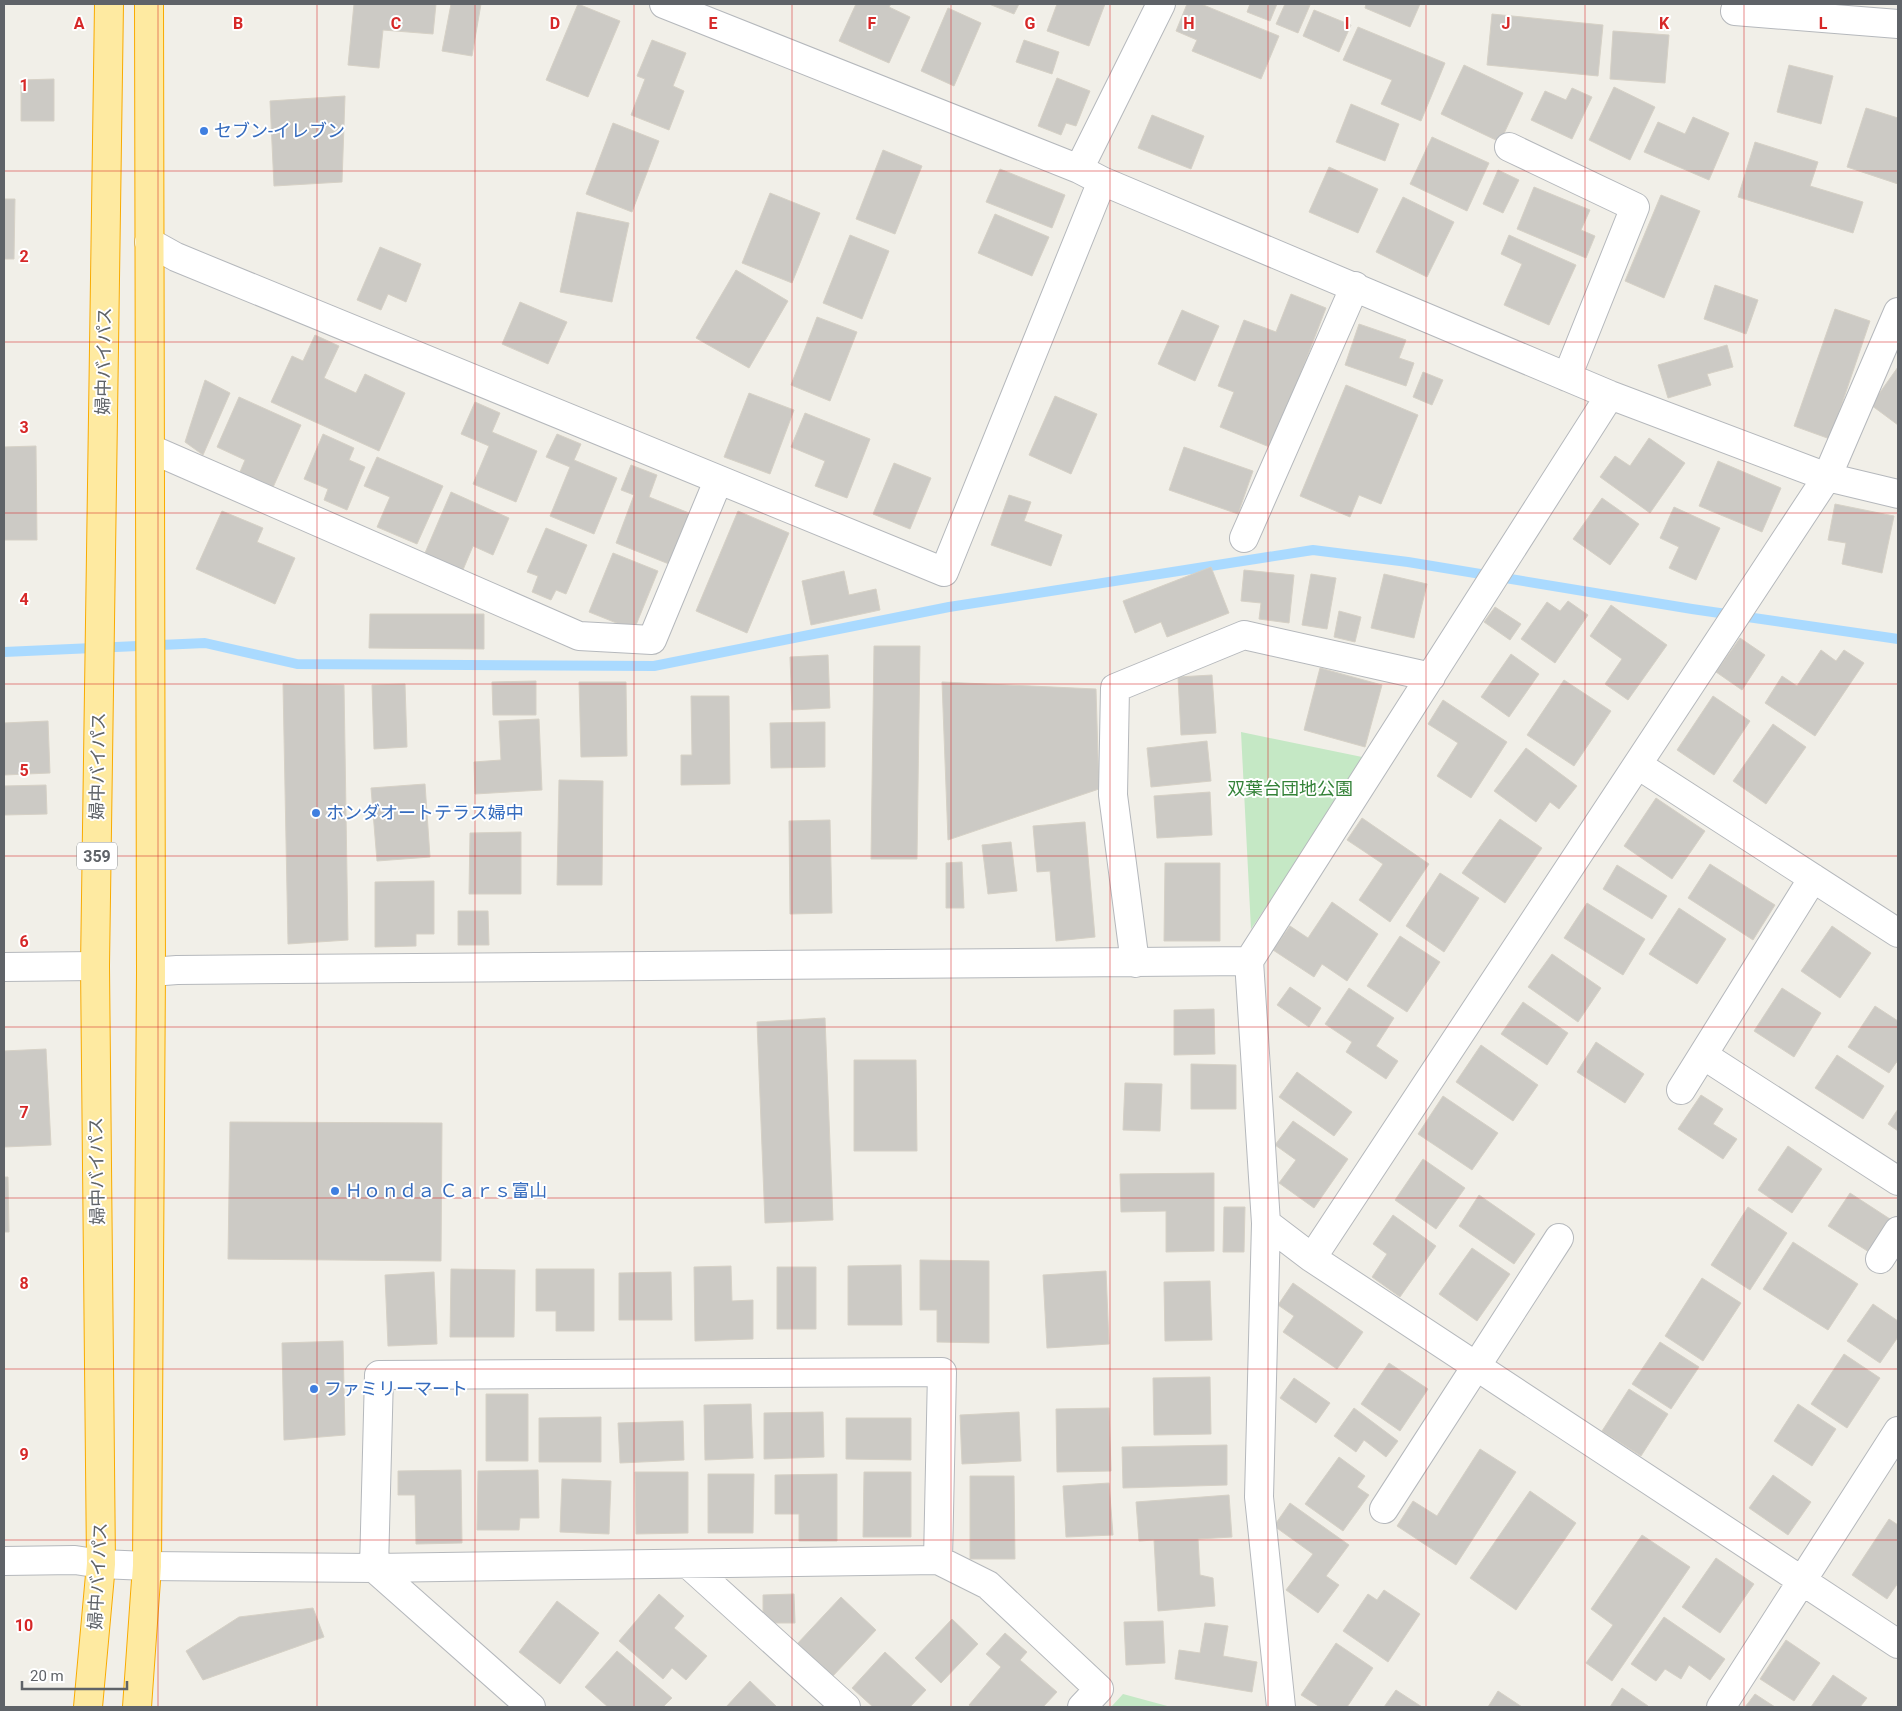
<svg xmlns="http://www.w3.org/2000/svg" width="1902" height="1711" font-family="Roboto,'Noto Sans JP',sans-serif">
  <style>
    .green { fill: #c5e8c5 }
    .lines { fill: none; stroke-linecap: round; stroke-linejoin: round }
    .stream { stroke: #aadaff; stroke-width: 10 }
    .building { fill: #cccac5; stroke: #d6d1c6 }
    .minor-casing { stroke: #b5b8bc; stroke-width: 30 }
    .tertiary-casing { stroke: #b5b8bc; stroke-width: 30 }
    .trunk-casing { stroke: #f9ab00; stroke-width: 30 }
    .minor { stroke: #fff; stroke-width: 28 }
    .tertiary { stroke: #fff; stroke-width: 28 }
    .trunk { stroke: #feeaa1; stroke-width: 28 }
    .grid { fill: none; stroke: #d62828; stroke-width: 1; stroke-opacity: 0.55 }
    .shop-dot { fill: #3f7fe0; stroke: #fff; stroke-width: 2 }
    .labels { text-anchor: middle; stroke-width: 4; stroke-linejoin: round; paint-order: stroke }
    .shield { fill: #fff; stroke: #8f9295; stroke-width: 1 }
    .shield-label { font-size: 16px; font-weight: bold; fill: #5f6368 }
    .shop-label { font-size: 18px; fill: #366cbe; stroke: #fff; text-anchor: start }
    .street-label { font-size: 18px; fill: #5f6368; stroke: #fff }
    .park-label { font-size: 18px; fill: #348238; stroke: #fff }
    .grid-label { font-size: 16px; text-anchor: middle; font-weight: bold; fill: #d62828; stroke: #fff; stroke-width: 4; stroke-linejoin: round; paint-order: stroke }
  </style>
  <rect width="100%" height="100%" fill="#f1efe8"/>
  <path class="green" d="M1241,732L1367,758L1251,929Z
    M1123,1694L1171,1707H1111Z"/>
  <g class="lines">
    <path class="stream" d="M4,652L205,643L297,664L654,666L949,607L1313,550L1408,562L1692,609L1898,639"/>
  </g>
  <path class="building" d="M354,4H436L433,34L383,30L379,68L348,65Z
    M451,4H481L472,56L442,51Z
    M578,4L620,21L588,97L546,80Z
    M856,4H891L889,7L910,17L889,63L839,41Z
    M989,4H1019L1014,14Z
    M1057,4H1105L1089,46L1047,31Z
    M1187,4H1201L1279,36L1261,79L1192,51L1197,40L1176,31Z
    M1250,4H1277L1270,21L1247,12Z
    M1285,4L1310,5L1298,33L1276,24Z
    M1366,4H1420L1410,27L1365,8Z
    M948,8L981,23L954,86L921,71Z
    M1314,10L1351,25L1339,52L1303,36Z
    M1492,14L1603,25L1598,76L1487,65Z
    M1358,27L1445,63L1421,121L1381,104L1392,80L1343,60Z
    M1613,31L1669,35L1665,83L1610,79Z
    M652,40L686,53L673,86L684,91L669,130L631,115L645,79L637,76Z
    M1024,40L1059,52L1052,74L1016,62Z
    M1464,65L1523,93L1500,142L1441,114Z
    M1789,65L1833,76L1821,124L1777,112Z
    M1057,78L1090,91L1076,126L1066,123L1061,135L1038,126Z
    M54,79V121H21V80Z
    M1614,87L1655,107L1630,160L1589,140Z
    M1572,88L1592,97L1572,139L1531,120L1545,91L1566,100Z
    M345,96L342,182L274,186L270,101Z
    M1351,104L1399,124L1385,161L1336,142Z
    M1866,108L1898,118V184L1847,167Z
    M1152,115L1204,136L1191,169L1138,148Z
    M1693,117L1729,133L1709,180L1644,152L1658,122L1685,134Z
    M613,123L659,141L632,212L586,194Z
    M1432,137L1489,163L1467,211L1410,184Z
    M1755,142L1818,162L1810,186L1863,202L1853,233L1738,197Z
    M883,150L922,166L895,234L856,219Z
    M1329,167L1378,189L1358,233L1309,212Z
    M1000,169L1065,195L1052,228L986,202Z
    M1498,170L1519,180L1503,213L1483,204Z
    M1534,187L1590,210L1581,230L1595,236L1586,258L1517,229Z
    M770,193L820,213L792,283L742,263Z
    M1661,195L1700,211L1664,298L1625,281Z
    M1403,197L1454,222L1427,277L1376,252Z
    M4,199H15L14,259H4Z
    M577,212L629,223L612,302L560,292Z
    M995,214L1049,237L1032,276L978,253Z
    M850,235L889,251L862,319L823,303Z
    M1509,235L1576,265L1549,325L1504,305L1522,264L1501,254Z
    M380,247L421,264L406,302L388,294L381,310L357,300Z
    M736,270L788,301L749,368L696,338Z
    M1715,285L1758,300L1746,334L1704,319Z
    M1291,294L1326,308L1272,448L1220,427L1234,392L1218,386L1244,320L1276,332Z
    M520,302L567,322L548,364L502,344Z
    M1835,309L1870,321L1830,439L1794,426Z
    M1182,310L1219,326L1195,381L1158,364Z
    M817,317L857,332L830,401L791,385Z
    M1359,324L1406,340L1399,358L1414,363L1406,386L1345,365Z
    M315,335L339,346L324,378L356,393L365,374L405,393L379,451L271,402L292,356L303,361Z
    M1727,345L1733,367L1707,374L1711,385L1668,398L1658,365Z
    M1898,367V425L1871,405Z
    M1423,372L1443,380L1432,405L1413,397Z
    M205,380L230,393L203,455L185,442Z
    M1346,385L1418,415L1381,504L1359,495L1350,517L1300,496Z
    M749,393L794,410L770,474L724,457Z
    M1055,396L1097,414L1071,474L1029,455Z
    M239,397L301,425L270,494L237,479L245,460L217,447Z
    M475,402L500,413L492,432L537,451L516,502L473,484L489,446L461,434Z
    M805,413L870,439L847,498L815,486L825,461L791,447Z
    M323,434L354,448L349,460L365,467L347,510L324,500L328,489L304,479Z
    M557,434L581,444L574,460L617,478L594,534L550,516L570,467L546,457Z
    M1649,438L1685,463L1650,513L1600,477L1615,456L1630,466Z
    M36,446L37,540H4V447Z
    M1184,447L1253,471L1238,514L1169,490Z
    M377,457L443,486L417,544L377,527L390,497L364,486Z
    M1718,461L1781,488L1762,532L1699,506Z
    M894,463L931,478L910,529L873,514Z
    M631,465L657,475L649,497L689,513L669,564L616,543L634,495L621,490Z
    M451,492L509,518L493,555L473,546L460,577L422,560Z
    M1009,495L1031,502L1024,521L1062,535L1051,566L991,545Z
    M1602,498L1639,524L1610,565L1573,539Z
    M1835,504L1894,516L1882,573L1842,564L1846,543L1828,540Z
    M1674,507L1720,528L1696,580L1669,568L1679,547L1660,538Z
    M222,511L263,528L257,542L295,558L275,604L196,569Z
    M738,511L789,533L747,633L696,611Z
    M546,528L587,545L566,594L556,590L551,600L532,592L538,576L527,572Z
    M613,553L658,571L634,630L589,612Z
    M1211,567L1229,613L1167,637L1161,622L1135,633L1123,601Z
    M1244,570L1294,575L1289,623L1259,619L1261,603L1241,601Z
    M844,571L849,595L876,589L880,610L811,625L802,581Z
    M1311,574L1336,578L1327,629L1302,625Z
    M1384,574L1427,584L1414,638L1371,628Z
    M1568,601L1588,615L1555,663L1521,639L1547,602L1560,611Z
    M1611,605L1667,645L1628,700L1605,684L1622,659L1590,636Z
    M1495,607L1521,624L1510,640L1484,622Z
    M1339,611L1361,617L1355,642L1334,637Z
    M370,614H484V649L369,648Z
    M1740,638L1765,655L1742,690L1716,672Z
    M874,646H920L917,859H871Z
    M1821,650L1836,661L1844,650L1864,663L1815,736L1765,703L1782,676L1797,686Z
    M1511,654L1539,674L1509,717L1481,697Z
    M828,655L830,708L792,710L790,657Z
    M1320,668L1382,685L1365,747L1304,730Z
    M1212,675L1216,733L1181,735L1178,677Z
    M1564,680L1611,711L1574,766L1527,735Z
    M536,681V715H493L492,682Z
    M579,682H626L627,756L581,757Z
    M942,682L1096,689L1099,789L948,840Z
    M283,684L344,685L348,940L288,944Z
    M405,684L407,747L374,749L372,685Z
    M691,696H729L730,784L681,785V755H692Z
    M1713,696L1750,721L1714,775L1677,750Z
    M1443,700L1507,742L1471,798L1437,776L1458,743L1428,724Z
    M539,719L542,790L475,794L474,762L501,760L499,721Z
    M48,721L50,773L4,775V723Z
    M825,722V767L771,768L770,723Z
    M1773,724L1806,747L1766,804L1733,781Z
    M1207,741L1211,781L1151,787L1147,748Z
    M1526,748L1577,786L1559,809L1550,802L1536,822L1494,791Z
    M559,780L603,781L602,885H557Z
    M425,784L430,857L377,861L371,788Z
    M46,785L47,814L4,815V786Z
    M1210,792L1212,835L1157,838L1154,796Z
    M1656,798L1705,831L1672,879L1624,846Z
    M1362,818L1429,864L1390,922L1359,900L1383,864L1347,840Z
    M1500,819L1542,848L1505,903L1462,873Z
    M830,820L832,913L790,914L789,821Z
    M1085,822L1095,937L1056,941L1050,871L1037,872L1033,826Z
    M521,832V894H469L470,833Z
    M1011,842L1017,891L988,894L982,845Z
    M962,862L964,908H946V863Z
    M1165,863H1220V941H1164Z
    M1710,864L1775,905L1753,940L1688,898Z
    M1617,865L1667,896L1652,919L1603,889Z
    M1440,873L1479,898L1444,952L1406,926Z
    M434,881V934H416V946L375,947V882Z
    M1332,902L1378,934L1347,981L1322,964L1314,977L1273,950L1290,926L1308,938Z
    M1587,903L1645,939L1623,975L1564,938Z
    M1679,908L1726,939L1697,984L1649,954Z
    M458,911H488L489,945H458Z
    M1832,926L1871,953L1840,998L1801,971Z
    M1400,936L1440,962L1407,1012L1367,986Z
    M1552,954L1601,988L1578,1022L1528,987Z
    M1290,987L1321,1008L1309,1027L1277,1005Z
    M1349,988L1394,1018L1376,1046L1398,1061L1386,1079L1346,1052L1352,1042L1325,1024Z
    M1782,988L1821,1013L1794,1057L1754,1031Z
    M1523,1002L1568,1033L1547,1065L1501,1034Z
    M1875,1006L1898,1021V1060L1889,1073L1848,1047Z
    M1214,1009L1215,1054L1174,1055V1010Z
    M825,1018L833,1220L765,1223L757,1022Z
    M1596,1042L1644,1074L1625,1103L1577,1072Z
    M1481,1045L1538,1085L1513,1121L1456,1082Z
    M46,1049L51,1145L4,1147V1051Z
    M1837,1055L1884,1086L1863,1119L1815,1088Z
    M854,1060H916L917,1151H854Z
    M1191,1064L1236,1065V1109H1191Z
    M1297,1072L1352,1112L1334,1136L1279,1097Z
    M1125,1083L1162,1084L1160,1131L1123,1130Z
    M1701,1095L1723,1109L1713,1124L1737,1139L1723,1159L1678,1129Z
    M1443,1096L1498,1133L1472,1170L1418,1134Z
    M1898,1109V1131L1888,1124Z
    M1293,1121L1348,1159L1314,1208L1279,1183L1296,1160L1275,1145Z
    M230,1122L442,1123L441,1261L228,1259Z
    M1788,1146L1822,1169L1792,1213L1758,1190Z
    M1423,1159L1465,1188L1436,1229L1395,1200Z
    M1214,1173V1251L1166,1252V1211L1121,1212L1120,1174Z
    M4,1177H8L9,1232H4Z
    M1850,1193L1890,1219L1869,1252L1828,1226Z
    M1479,1195L1535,1234L1514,1264L1459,1226Z
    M1224,1207H1245L1244,1252H1223Z
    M1748,1207L1787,1233L1750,1290L1711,1265Z
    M1393,1215L1436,1246L1400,1297L1372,1277L1387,1254L1373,1244Z
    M1793,1242L1858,1284L1828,1330L1763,1289Z
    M1472,1248L1510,1274L1477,1321L1439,1294Z
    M920,1260L989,1261V1343L937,1342V1310H920Z
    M901,1265L902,1325H848V1266Z
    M731,1266L732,1301L753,1300V1339L695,1341L694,1267Z
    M777,1267H816V1329H777Z
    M451,1269L515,1270L514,1337H450Z
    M536,1269H594V1331H556V1311H536Z
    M1106,1271L1109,1344L1047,1348L1043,1275Z
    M434,1272L437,1344L388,1346L385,1275Z
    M671,1272L672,1320H619V1273Z
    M1702,1278L1741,1303L1703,1361L1665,1336Z
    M1210,1281L1212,1340L1165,1341L1164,1282Z
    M1293,1283L1363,1332L1337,1369L1283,1332L1294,1316L1278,1305Z
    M1873,1304L1898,1321V1337L1880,1363L1847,1341Z
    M343,1341L345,1435L284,1440L282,1343Z
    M1660,1342L1699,1367L1671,1409L1632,1384Z
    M1844,1354L1880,1378L1847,1428L1811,1404Z
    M1389,1363L1428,1389L1400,1431L1361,1404Z
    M1210,1377L1211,1434L1154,1435L1153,1378Z
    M1294,1378L1330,1403L1316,1423L1280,1398Z
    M1629,1389L1668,1414L1641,1456L1602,1431Z
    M486,1394H528V1461H486Z
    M751,1404L753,1458L705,1460L704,1405Z
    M1798,1404L1836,1429L1812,1466L1774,1441Z
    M1109,1408L1111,1471L1057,1472L1056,1409Z
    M1354,1408L1398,1441L1386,1457L1364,1440L1356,1452L1334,1436Z
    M823,1412L824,1457L764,1459V1413Z
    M1019,1412L1021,1461L962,1464L960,1415Z
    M601,1417V1462H539V1418Z
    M846,1418H911V1460L846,1459Z
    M683,1421L684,1460L620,1463L618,1423Z
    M1227,1445V1485L1123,1488L1122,1447Z
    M1480,1449L1516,1472L1456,1565L1397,1526L1413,1501L1437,1516Z
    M1339,1457L1365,1476L1357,1487L1369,1495L1343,1531L1305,1504Z
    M461,1470L462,1543L416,1544L415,1495H398V1471Z
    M538,1470L539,1518H520L519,1530H477L478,1471Z
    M635,1472H688V1533L636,1534Z
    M864,1472H911V1537H863Z
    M708,1474H754L753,1533H708Z
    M837,1474V1541H799V1514H775V1475Z
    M1773,1475L1811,1502L1788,1535L1749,1508Z
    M970,1476H1014L1015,1559H970Z
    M562,1479L611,1481L609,1534L560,1532Z
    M1109,1483L1113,1535L1066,1537L1063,1486Z
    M1530,1491L1576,1523L1516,1610L1470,1578Z
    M1229,1495L1232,1537L1198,1539L1200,1575L1213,1578L1215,1606L1158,1611L1154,1540L1139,1541L1136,1502Z
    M1290,1503L1349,1545L1326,1576L1339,1585L1318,1613L1286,1590L1313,1554L1274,1526Z
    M1889,1519L1898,1525V1583L1887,1599L1852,1575Z
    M1642,1535L1690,1567L1612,1681L1586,1663L1613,1625L1591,1609Z
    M1716,1558L1754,1584L1720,1633L1682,1607Z
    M1384,1590L1420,1614L1388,1662L1343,1631L1368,1594L1377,1600Z
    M659,1594L684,1616L674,1628L707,1656L686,1680L672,1668L663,1679L619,1641Z
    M794,1594L795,1623H763V1595Z
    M841,1597L876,1630L832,1677L797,1644Z
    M557,1601L599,1633L560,1684L519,1652Z
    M313,1608L324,1637L203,1680L186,1651L239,1617Z
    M1664,1617L1725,1659L1710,1680L1689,1665L1681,1679L1665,1669L1656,1681L1631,1664Z
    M952,1619L978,1644L941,1683L915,1658Z
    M1163,1621L1165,1663L1126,1665L1124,1622Z
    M1205,1623L1228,1626L1223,1656L1257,1662L1252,1692L1175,1679L1179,1650L1200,1653Z
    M1005,1633L1027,1652L1020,1660L1057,1692L1043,1707H972L969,1705L1001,1667L986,1654Z
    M1786,1640L1820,1663L1794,1701L1760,1679Z
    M1336,1643L1373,1668L1347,1707H1320L1301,1695Z
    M617,1651L672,1698L663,1707H608L585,1687Z
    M885,1652L926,1690L910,1707H873L852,1688Z
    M1833,1675L1867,1698L1860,1707H1811Z
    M750,1681L777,1707H726Z
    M1622,1688L1648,1706L1647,1707H1610Z
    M1396,1690L1422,1707H1384Z
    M1498,1691L1522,1707H1488Z
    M1755,1694L1775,1707H1745Z"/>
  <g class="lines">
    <g class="minor-casing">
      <path id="minor" d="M664,4L1079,169L1102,181L1610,395L1827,477L1898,494
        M1735,11L1898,24
        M1509,147L1635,207L1567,377
        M1079,169L1161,4
        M149,242L176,257L944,572L1102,181
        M151,449L579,636L652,640L718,481
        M1244,538L1355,286
        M1638,765L1898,933
        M1135,963L1113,795L1115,688L1244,635L1431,677
        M4,967L95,966
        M151,972L177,970L1249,961
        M1703,1055L1898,1181
        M1681,1090L1813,878
        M1266,1223L1312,1258L1898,1644
        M1312,1258L1827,477L1898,312
        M1880,1259L1898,1231
        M1384,1509L1559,1238
        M688,1564L846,1707
        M147,1566L374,1568L938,1560L988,1585L1099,1689L1082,1707
        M531,1707L374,1568L379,1375L942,1372L938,1560
        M1281,1707L1259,1497L1266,1223L1249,961L1610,395
        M1721,1707L1898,1431"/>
    </g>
    <g class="tertiary-casing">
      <path id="tertiary" d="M4,1561L75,1560L101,1564L147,1566"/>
    </g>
    <g class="trunk-casing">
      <path id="trunk" d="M88,1707L101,1564L95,966L109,4
        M137,1707L147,1566L151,972L149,4"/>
    </g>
    <use href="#minor" class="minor"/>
    <use href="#tertiary" class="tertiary"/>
    <use href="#trunk" class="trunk"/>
  </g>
  <path class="grid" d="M158,4V1707M317,4V1707M475,4V1707M634,4V1707M792,4V1707M951,4V1707M1110,4V1707M1268,4V1707M1426,4V1707M1585,4V1707M1744,4V1707M4,171H1898M4,342H1898M4,513H1898M4,684H1898M4,856H1898M4,1027H1898M4,1198H1898M4,1369H1898M4,1540H1898"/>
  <g class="shop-dot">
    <circle cx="204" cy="131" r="5"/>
    <circle cx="316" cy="813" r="5"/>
    <circle cx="335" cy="1191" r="5"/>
    <circle cx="314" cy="1389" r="5"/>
  </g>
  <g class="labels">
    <rect class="shield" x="77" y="842.5" width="40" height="27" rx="4"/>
    <g class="shield-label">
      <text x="97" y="862">359</text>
    </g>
    <g class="shop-label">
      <text x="214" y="137">セブン-イレブン</text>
      <text x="326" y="819">ホンダオートテラス婦中</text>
      <text x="345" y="1197">Ｈｏｎｄａ Ｃａｒｓ富山</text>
      <text x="324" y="1395">ファミリーマート</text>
    </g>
    <g class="street-label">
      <text transform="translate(104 361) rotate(-89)" y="6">婦中バイパス</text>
      <text transform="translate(98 766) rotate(-89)" y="6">婦中バイパス</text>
      <text transform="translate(97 1171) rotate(-91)" y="6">婦中バイパス</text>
      <text transform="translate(98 1576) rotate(-87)" y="6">婦中バイパス</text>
    </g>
    <g class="park-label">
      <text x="1290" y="795">双葉台団地公園</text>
    </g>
  </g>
  <g class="grid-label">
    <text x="79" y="29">A</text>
    <text x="238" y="29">B</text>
    <text x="396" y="29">C</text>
    <text x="555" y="29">D</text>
    <text x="713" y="29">E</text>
    <text x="872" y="29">F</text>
    <text x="1030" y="29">G</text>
    <text x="1189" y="29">H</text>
    <text x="1347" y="29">I</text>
    <text x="1506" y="29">J</text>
    <text x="1664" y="29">K</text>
    <text x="1823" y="29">L</text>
    <text x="24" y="91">1</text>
    <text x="24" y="262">2</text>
    <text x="24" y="433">3</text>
    <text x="24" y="605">4</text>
    <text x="24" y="776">5</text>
    <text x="24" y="947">6</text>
    <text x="24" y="1118">7</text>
    <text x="24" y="1289">8</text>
    <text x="24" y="1460">9</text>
    <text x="24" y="1631">10</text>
  </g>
  <rect width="1902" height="1711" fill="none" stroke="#5f6368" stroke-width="10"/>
  <path d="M22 1681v8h105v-8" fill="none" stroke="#5f6368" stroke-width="2.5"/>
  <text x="30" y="1681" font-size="15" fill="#5f6368" stroke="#ffffff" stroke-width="4" paint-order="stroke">20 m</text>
</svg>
